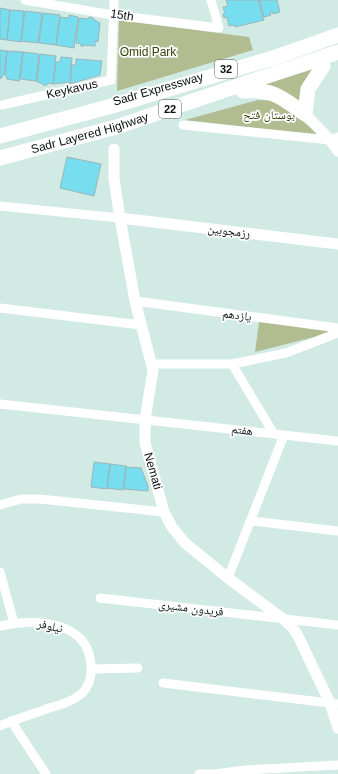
<svg xmlns="http://www.w3.org/2000/svg" width="338" height="774" font-family="Helvetica,'Noto Naskh Arabic',sans-serif">
  <style>
    .green { fill: #b1bd91 }
    .building { fill: #76deef; stroke: #9cb4b8 }
    .lines { fill: none; stroke-linecap: round; stroke-linejoin: round }
    .minor { stroke: #fff; stroke-width: 9 }
    .tertiary { stroke: #fff; stroke-width: 11 }
    .trunk { stroke: #fff; stroke-width: 15 }
    .labels { text-anchor: middle; stroke-width: 3.5; stroke-linejoin: round; paint-order: stroke }
    .shield { fill: #fff; stroke: #515856; stroke-width: 1 }
    .shield-label { font-size: 11px; font-weight: bold; fill: #07100e }
    .street-label { font-size: 12px; fill: #07100e; stroke: #fff }
    .park-label { font-size: 12px; fill: #364007; stroke: #fff }
  </style>
  <rect width="100%" height="100%" fill="#d1eae4"/>
  <path class="green" d="M119,20L249,37L253,50L117,91Z
    M314,69L302,108L260,86Z
    M258,100L275,101L287,108L319,135L185,120Z
    M259,322L333,330L314,337L255,352Z"/>
  <path class="building" d="M226,0H258L264,20L235,27L234,25L229,26L227,17L224,18L223,14L225,13L223,7L228,6Z
    M259,0H277L280,12L273,14V12L270,13L271,15L264,17Z
    M0,8L10,10L7,40L0,39Z
    M10,10L24,11L21,42L7,40Z
    M25,11L42,13L38,43L21,41Z
    M43,13L60,15L56,45L39,43Z
    M69,15L78,17L74,48L56,45L60,17L69,18Z
    M89,17L93,18V19L100,23L98,42L95,41V46L84,45V46H81V44L76,43L79,18L88,19Z
    M0,50L7,51L4,75L0,79Z
    M7,51L23,52L19,81L7,79L5,73Z
    M23,52L39,54L36,81L20,79Z
    M40,54L56,56L53,84L49,83L45,86L41,83L37,82Z
    M61,57L72,58L70,82L53,84L56,62H60Z
    M76,59L102,61L100,75L70,84L72,65H76Z
    M67,157L101,164L94,196L60,188Z
    M94,462L110,464L107,489L91,487Z
    M110,464L126,466L123,490L107,488Z
    M126,467L141,468L148,486V491L124,489Z"/>
  <g class="lines">
    <path class="minor" d="M25,0L113,15L219,28L211,0
      M2,105L111,80L114,0
      M183,125L330,140L338,137
      M0,206L120,218
      M135,301L338,328
      M0,308L141,325
      M151,364H232L286,353L338,333
      M232,364L274,434
      M0,404L338,441
      M0,505L21,499H40L164,512
      M251,521L338,531
      M0,572L14,623
      M228,578L284,435
      M100,598L338,625
      M0,626C34,618 91,620 91,668C92,677 88,689 80,695C71,702 60,705 49,708C33,714 16,719 0,726
      M92,669L138,668
      M163,683L338,704
      M11,721L46,774
      M199,774H214L246,770L338,765"/>
    <path class="tertiary" d="M305,114L330,140L338,151
      M114,149V179L120,218L135,301L153,370L145,420V443L164,512L172,527L185,543L228,578L283,619L293,628L298,636L330,703L338,728
      M120,218L338,244"/>
    <g class="trunk">
      <path d="M243,91C274,89 281,97 305,114L308,89L323,66"/>
      <path d="M0,136L112,106L276,57L338,35"/>
      <path id="s1" d="M0,158L116,127L338,52"/>
    </g>
  </g>
  <g class="labels">
    <g class="shield">
      <rect x="215" y="60" width="22" height="18" rx="3"/>
      <rect x="159" y="100" width="22" height="18" rx="3"/>
    </g>
    <g class="shield-label">
      <text x="226" y="73">32</text>
      <text x="170" y="113">22</text>
    </g>
    <g class="street-label">
      <text transform="translate(122 15) rotate(8)" y="4">15th</text>
      <text transform="translate(72 89) rotate(-13)" y="4">Keykavus</text>
      <text transform="translate(158 89) rotate(-16)" y="4">Sadr Expressway</text>
      <text dy="4" stroke="none"><textPath href="#s1" startOffset="93">Sadr Layered Highway</textPath></text>
      <text transform="translate(229 231) rotate(7)" y="4">رزمجوبین</text>
      <text transform="translate(237 315) rotate(7)" y="4">یازدهم</text>
      <text transform="translate(242 430) rotate(6)" y="4">هفتم</text>
      <text transform="translate(153 471) rotate(74)" y="4">Nemati</text>
      <text transform="translate(191 608) rotate(7)" y="4">فریدون مشیری</text>
      <text transform="translate(50 626) rotate(13)" y="4">نیلوفر</text>
    </g>
    <g class="park-label">
      <text x="148" y="56">Omid Park</text>
      <text x="269" y="119">بوستان فتح</text>
    </g>
  </g>
</svg>
